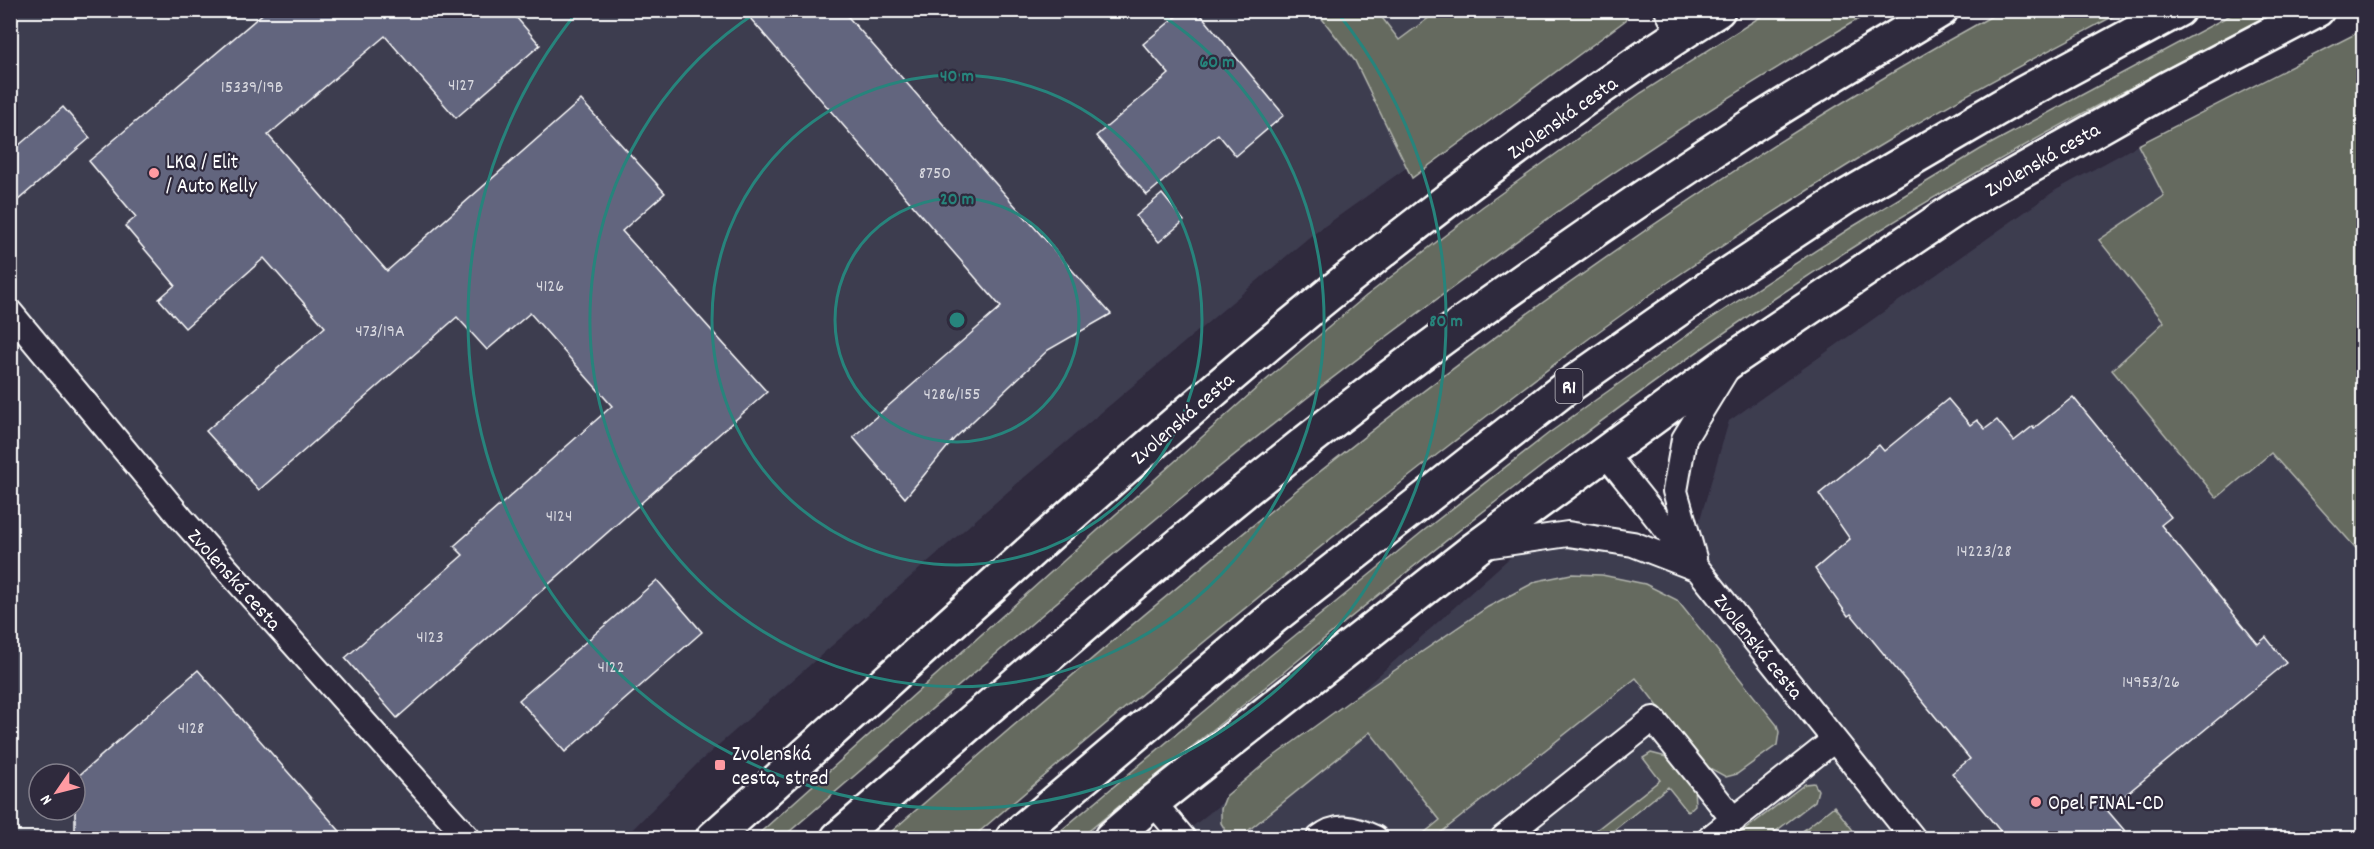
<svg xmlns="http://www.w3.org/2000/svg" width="2374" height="849" font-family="Dekko,sans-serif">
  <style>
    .built { fill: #3e3c50; fill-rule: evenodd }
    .green { fill: #656b5e; stroke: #b2b5ae; stroke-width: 1.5 }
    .building { fill: #62657e; stroke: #fff; stroke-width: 1.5 }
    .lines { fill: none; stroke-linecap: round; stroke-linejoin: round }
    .service-casing { stroke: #fff; stroke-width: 28 }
    .minor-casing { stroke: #fff; stroke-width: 38 }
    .secondary-casing { stroke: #fff; stroke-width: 38 }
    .motorway-casing { stroke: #fff; stroke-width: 38 }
    .service { stroke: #2f2a3d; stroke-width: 24 }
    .minor { stroke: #2f2a3d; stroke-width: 33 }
    .secondary { stroke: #2f2a3d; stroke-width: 33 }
    .motorway { stroke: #2f2a3d; stroke-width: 33 }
    .ring { fill: none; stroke: #27847c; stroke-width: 3 }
    .poi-dot { fill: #ff9aa2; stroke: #2f2a3d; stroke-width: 2 }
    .labels { text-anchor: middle; stroke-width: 4.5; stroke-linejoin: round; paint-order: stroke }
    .number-label { font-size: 18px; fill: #d8d8df }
    .shield { fill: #2f2a3d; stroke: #c1bfc5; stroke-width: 1.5 }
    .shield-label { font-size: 20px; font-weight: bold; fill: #fff }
    .street-label { font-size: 21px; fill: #fff; stroke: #2f2a3d }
    .poi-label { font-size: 21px; fill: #fff; stroke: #2f2a3d; text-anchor: start }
    .centre { fill: #27847c; stroke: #2f2a3d; stroke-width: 3 }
    .ring-label { font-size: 18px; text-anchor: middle; font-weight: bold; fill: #27847c; stroke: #2f2a3d; stroke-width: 4.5; stroke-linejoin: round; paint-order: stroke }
  </style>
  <rect width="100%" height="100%" fill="#2f2a3d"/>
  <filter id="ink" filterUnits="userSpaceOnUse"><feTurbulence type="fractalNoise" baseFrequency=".0167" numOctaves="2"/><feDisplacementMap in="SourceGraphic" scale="12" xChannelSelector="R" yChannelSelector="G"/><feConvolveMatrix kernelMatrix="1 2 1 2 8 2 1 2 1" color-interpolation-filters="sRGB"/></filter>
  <g filter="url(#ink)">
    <path class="built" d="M10,11H1626L1308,238L1020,481L698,763L624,838H11ZM39,774H75V810H39Z
      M2138,145L2165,196L2099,241L2271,453L2363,556V838H1178L1351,700L1525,544L1672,552L1698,526L1729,421L2056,190Z"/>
    <path class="green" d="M1771,10L1872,11C1763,75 1656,141 1553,215C1426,305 1301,400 1180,499C1046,609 914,725 782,838H754L1259,386L1366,296L1482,207L1641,93Z
      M2003,10L2123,11C2044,53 1963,95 1886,142C1812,186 1741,233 1670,281C1595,332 1523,388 1452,443C1288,570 1129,703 972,838H884C1233,533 1594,232 2003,10Z
      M1316,11H1377L1399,40L1438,11H1497L1502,18L1513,11H1625L1626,20L1412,178L1355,61Z
      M2238,11H2277C2136,84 1995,158 1861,242C1658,370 1470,519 1285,671C1217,727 1148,782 1080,838H1052L1271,655L1422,532L1549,433L1710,319L1852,227L1981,149Z
      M2363,30V556L2271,453L2217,498L2112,370L2164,322L2099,240L2164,196L2138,145Z
      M1571,574L1602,575L1645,584L1677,600L1777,725L1779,732L1777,745L1737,774L1726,777L1704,765L1636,678L1434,838H1418L1440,820L1370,732L1239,838H1230L1221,823V809L1226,796L1270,759L1351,700L1488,607L1537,581Z
      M1651,753L1670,758L1694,787L1695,805L1688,812L1668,787L1604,838H1586L1660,780L1643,758Z
      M1814,783L1818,790L1815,801L1767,838H1734L1805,784Z
      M1834,806L1859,838H1794Z"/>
    <path class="building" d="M267,10H510L540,45L456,118L385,36L268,135L387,271L581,100L665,193L622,231L767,392L397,718L345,658L463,555L454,546L612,406L530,313L487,350L457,317L259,490L206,431L325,327L264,258L185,328L159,299L175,285L125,226L136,217L89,161Z
      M743,10H842L1111,314L1048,350L954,439L905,498L853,437L1001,307Z
      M1184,10H1197L1284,115L1236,156L1218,134L1147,195L1096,136L1169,74L1143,44Z
      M63,107L90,138L10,207V153Z
      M1162,194L1184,221L1159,242L1136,216Z
      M2073,397L2171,517L2161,525L2258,644L2266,637L2286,663L2107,810L2131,838H2006L1952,773L1970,759L1851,614L1848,616L1815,569L1850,539L1819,494L1879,445L1884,451L1948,399L1970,425L1977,420L1985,429L1997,420L2014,441L2033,426L2034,428Z
      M657,580L702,632L565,752L519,700Z
      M198,670L346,838H75V779Z"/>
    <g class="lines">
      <g class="service-casing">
        <path id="service" d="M1667,10L1680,35
          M10,312L181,518L468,838
          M1605,453L1913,838
          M1478,547L1568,534L1633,544L1695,568
          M1694,558L1675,491L1684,439L1727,369
          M1153,802L1183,838
          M1319,838C1338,823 1354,828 1375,838
          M1503,838L1653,719L1734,820
          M1710,838L1834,740"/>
      </g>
      <g class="minor-casing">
        <path id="minor" d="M1111,838L1153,802L1476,548L1733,359L1960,206L2170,87L2317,10"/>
      </g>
      <g class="secondary-casing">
        <path id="secondary" d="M713,838C1037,549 1350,243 1718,10"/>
      </g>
      <g class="motorway-casing">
        <path id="motorway" d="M838,838C1043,660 1249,477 1470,318C1564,251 1660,184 1757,122C1817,84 1879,48 1941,10
          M1013,838L1275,616L1563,390L1714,284L1846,197L2024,93L2178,10"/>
      </g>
      <use href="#service" class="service"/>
      <use href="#minor" class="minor"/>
      <use href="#secondary" class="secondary"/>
      <use href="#motorway" class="motorway"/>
    </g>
  </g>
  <g class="ring">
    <circle cx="957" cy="320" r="122"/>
    <circle cx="957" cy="320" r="245"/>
    <path d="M1157 12A367 367 0 1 1 757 12"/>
    <path d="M1337 12A489 489 0 1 1 577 12"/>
  </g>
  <g class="poi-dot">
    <circle cx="154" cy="173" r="6"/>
    <rect x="714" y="759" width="12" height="12" rx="3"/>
    <circle cx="2036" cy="802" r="6"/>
  </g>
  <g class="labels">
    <g class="number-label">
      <text x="461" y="90">4127</text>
      <text x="252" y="92">15339/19B</text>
      <text x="935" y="178">8750</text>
      <text x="550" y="291">4126</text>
      <text x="380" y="336">473/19A</text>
      <text x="952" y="399">4286/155</text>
      <text x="559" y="521">4124</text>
      <text x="1984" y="556">14223/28</text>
      <text x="430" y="642">4123</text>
      <text x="611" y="672">4122</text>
      <text x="2151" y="687">14953/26</text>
      <text x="191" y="733">4128</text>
    </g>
    <rect class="shield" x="1555.5" y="369" width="27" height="34" rx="4.5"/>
    <g class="shield-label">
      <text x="1569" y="393">R1</text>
    </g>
    <g class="street-label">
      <text transform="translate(1562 117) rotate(-35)" y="7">Zvolenská cesta</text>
      <text transform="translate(2042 159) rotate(-30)" y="7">Zvolenská cesta</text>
      <text transform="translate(1182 418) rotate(-41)" y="7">Zvolenská cesta</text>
      <text transform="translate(235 579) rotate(48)" y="7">Zvolenská cesta</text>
      <text transform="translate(1759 646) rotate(51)" y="7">Zvolenská cesta</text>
    </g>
    <g class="poi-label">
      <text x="166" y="168">LKQ / Elit<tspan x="166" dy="24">/ Auto Kelly</tspan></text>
      <text x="732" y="760">Zvolenská<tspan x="732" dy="24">cesta, stred</tspan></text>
      <text x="2048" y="809">Opel FINAL-CD</text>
    </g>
  </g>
  <circle cx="957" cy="320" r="9" class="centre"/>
  <g class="ring-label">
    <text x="1217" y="67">60 m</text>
    <text x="957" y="81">40 m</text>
    <text x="957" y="204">20 m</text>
    <text x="1446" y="326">80 m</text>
  </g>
  <rect width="2374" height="849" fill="none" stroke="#2f2a3d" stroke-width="36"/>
  <rect x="18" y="18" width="2338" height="813" fill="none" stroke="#fff" stroke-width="2" filter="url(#ink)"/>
  <g transform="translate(57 792) rotate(235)"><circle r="28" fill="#2f2a3d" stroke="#827f8b" stroke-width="1.5"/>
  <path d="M0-4.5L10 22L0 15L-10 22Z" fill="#ff9aa2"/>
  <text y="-9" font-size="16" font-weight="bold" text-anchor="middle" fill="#ffffff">N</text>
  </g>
</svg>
